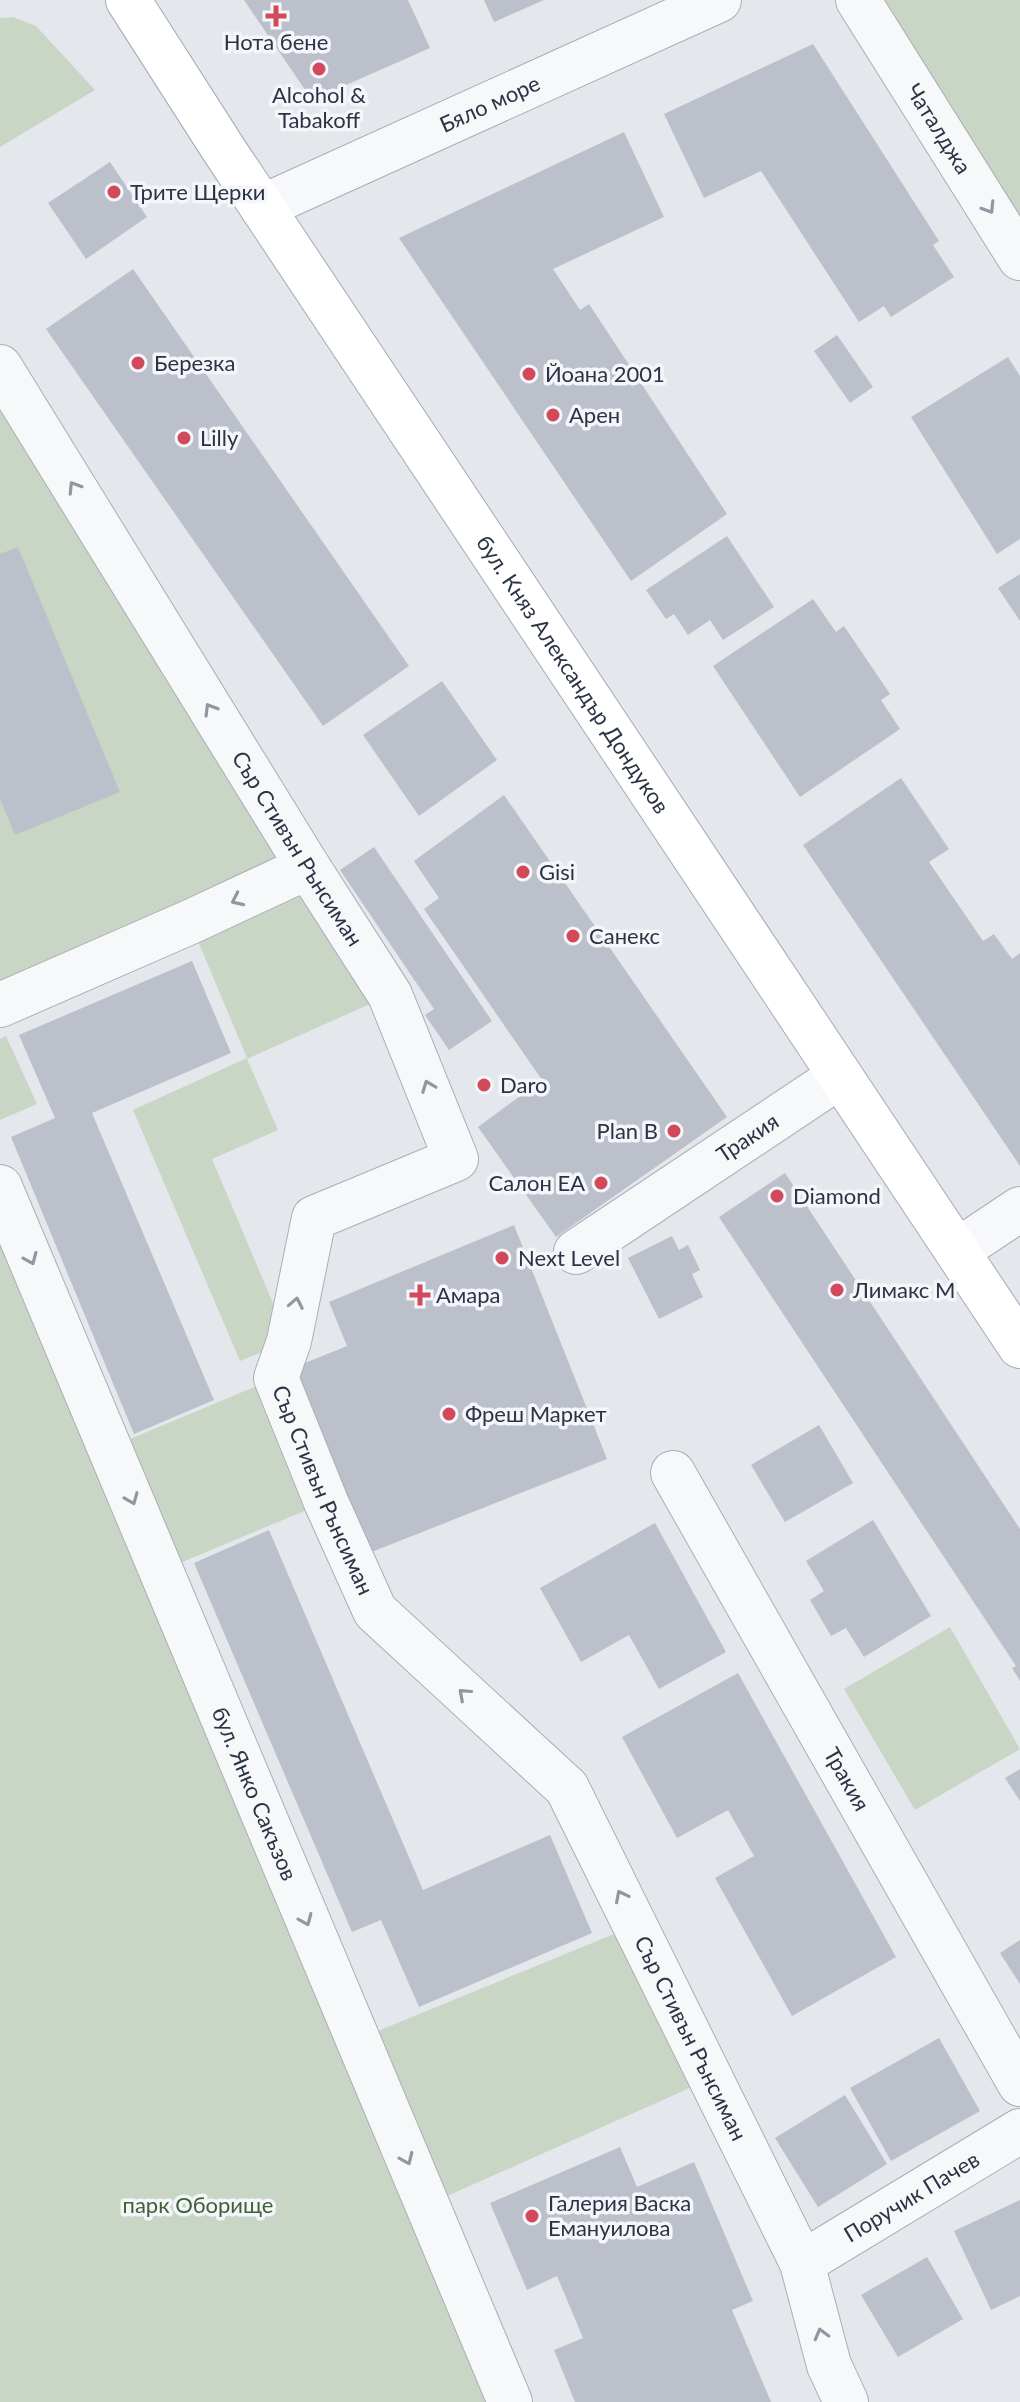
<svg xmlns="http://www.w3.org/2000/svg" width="1020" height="2402" font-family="Lato,sans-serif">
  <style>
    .green { fill: #c9d6c5 }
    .building { fill: #bbc0ca }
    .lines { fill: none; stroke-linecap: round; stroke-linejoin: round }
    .street-casing { stroke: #a9aeb7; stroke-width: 46 }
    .primary-casing { stroke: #a3abb8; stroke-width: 46 }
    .street { stroke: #f7f8fa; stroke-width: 44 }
    .primary { stroke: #fff; stroke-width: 44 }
    .oneway { stroke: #9196a0 }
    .poi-dot { fill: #d1495b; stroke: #f4f6f9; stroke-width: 3 }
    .labels { text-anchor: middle; stroke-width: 7; stroke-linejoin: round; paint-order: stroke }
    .poi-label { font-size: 22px; fill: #2b3445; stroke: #f4f6f9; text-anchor: start }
    .street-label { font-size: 22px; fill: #2b3445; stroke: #f4f6f9 }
    .park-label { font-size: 22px; fill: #3f6138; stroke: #f4f6f9 }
  </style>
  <rect width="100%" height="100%" fill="#e4e7ec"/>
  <path class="green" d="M858,0H1020V258Z
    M13,17L36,26L95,90L0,147V18Z
    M0,378L390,995L247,1059L278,1130L212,1159L289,1341L240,1361L133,1110L247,1058L190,922L0,1005Z
    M6,1036L37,1104L0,1120V1039Z
    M0,1233L494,2402H0Z
    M276,1378L326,1502L161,1571L111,1447Z
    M950,1627L1020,1749L915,1810L844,1689Z
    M636,1925L710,2079L427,2205L356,2040Z"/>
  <path class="building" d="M244,0H408L430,48L312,100Z
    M484,0H544L494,22Z
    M813,44L939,241L933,245L954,277L891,317L884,306L859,322L761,171L704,198L664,114Z
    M624,132L664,217L553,269L580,310L589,304L727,514L631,581L399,238Z
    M110,162L147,217L86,259L48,203Z
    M133,269L409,666L323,726L46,329Z
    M837,335L873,387L850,403L814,351Z
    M1008,357L1020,376V539L997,554L911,417Z
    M727,536L774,607L723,640L710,620L688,635L674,614L666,619L646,590Z
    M18,547L120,792L15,835L0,799V554Z
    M1020,574V621L998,588Z
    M813,599L836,632L844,626L890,694L881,700L900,729L800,797L713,666Z
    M442,681L497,760L419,816L363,735Z
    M901,778L949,849L929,862L983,941L994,934L1012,959L1020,953V1166L803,845Z
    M504,795L727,1117L556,1237L478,1127L542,1080L424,909L439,898L414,861Z
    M374,847L492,1021L449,1050L425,1015L434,1009L340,870Z
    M192,961L231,1053L92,1113L214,1400L134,1434L11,1137L55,1118L19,1035Z
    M785,1173L1020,1529V1681L1012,1668L1016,1666L719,1217Z
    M514,1225L607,1459L364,1555L290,1369L347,1346L329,1302Z
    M672,1236L679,1250L688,1245L700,1270L692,1274L703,1297L659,1319L628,1258Z
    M819,1425L853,1483L785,1522L751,1465Z
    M873,1520L931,1616L864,1657L846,1628L831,1636L810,1600L824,1591L806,1561Z
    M655,1523L726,1652L659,1689L629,1635L581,1662L540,1588Z
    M269,1530L423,1890L550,1835L592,1933L419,2007L381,1920L352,1932L194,1563Z
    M738,1673L896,1957L792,2016L715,1878L754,1856L728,1810L677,1838L622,1737Z
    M1020,1769V1801L1005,1778Z
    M1020,1940V1984L1000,1953Z
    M939,2038L980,2111L891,2161L850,2088Z
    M845,2095L887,2164L818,2207L775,2138Z
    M620,2147L637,2187L694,2162L753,2301L732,2310L771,2402H575L554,2350L583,2338L557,2276L527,2290L490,2203Z
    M1020,2200V2296L991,2310L954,2231Z
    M927,2257L963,2319L898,2357L861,2295Z"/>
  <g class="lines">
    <g class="street-casing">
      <g id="street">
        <path id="s1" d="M858,0L1020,258"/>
        <path id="s2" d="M262,207L719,0"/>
        <path id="s3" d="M0,367L308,867L390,995L456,1159L314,1218L289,1341L276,1378L326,1502L375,1611L567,1788L802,2263L829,2365L846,2402"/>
        <path d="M0,1005L190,922L308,867"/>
        <path id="s4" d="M0,1187L510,2402"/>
        <path d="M957,1251L1020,1209"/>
        <path id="s5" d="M576,1252L840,1076"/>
        <path id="s6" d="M673,1473L1020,2084"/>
        <path id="s7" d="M802,2263L1020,2131"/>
      </g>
    </g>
    <g class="primary-casing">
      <g id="primary">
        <path id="s8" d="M128,0L224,150L1020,1346"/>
      </g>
    </g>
    <use href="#street" class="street"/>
    <use href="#primary" class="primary"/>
  </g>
  <defs><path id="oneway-chevron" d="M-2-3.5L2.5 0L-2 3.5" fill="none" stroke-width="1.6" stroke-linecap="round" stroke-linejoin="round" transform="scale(2)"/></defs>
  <g class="oneway">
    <use href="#oneway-chevron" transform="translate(989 208) rotate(58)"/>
    <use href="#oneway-chevron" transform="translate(74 487) rotate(-122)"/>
    <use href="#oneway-chevron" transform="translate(210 709) rotate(-121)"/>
    <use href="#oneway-chevron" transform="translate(237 900) rotate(155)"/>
    <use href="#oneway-chevron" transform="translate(428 1086) rotate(-111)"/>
    <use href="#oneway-chevron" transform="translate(31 1259) rotate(67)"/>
    <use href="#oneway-chevron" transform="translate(296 1303) rotate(-79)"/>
    <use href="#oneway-chevron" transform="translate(132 1499) rotate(68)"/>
    <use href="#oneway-chevron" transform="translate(464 1694) rotate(-138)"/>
    <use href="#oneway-chevron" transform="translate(621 1896) rotate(-117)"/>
    <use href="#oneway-chevron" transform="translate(306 1920) rotate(67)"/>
    <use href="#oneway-chevron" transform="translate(407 2159) rotate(66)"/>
    <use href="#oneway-chevron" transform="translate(821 2334) rotate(-105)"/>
  </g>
  <g class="poi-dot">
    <path d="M272 4h8v8h8v8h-8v8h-8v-8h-8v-8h8z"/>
    <circle cx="319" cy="69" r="8"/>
    <circle cx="114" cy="192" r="8"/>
    <circle cx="138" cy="363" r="8"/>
    <circle cx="529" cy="374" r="8"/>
    <circle cx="553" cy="415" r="8"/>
    <circle cx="184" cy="438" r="8"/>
    <circle cx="523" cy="872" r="8"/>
    <circle cx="573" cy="936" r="8"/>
    <circle cx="484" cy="1085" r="8"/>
    <circle cx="674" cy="1131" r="8"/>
    <circle cx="601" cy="1183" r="8"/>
    <circle cx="777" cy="1196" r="8"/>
    <circle cx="502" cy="1258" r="8"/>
    <circle cx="837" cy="1290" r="8"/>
    <path d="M416 1283h8v8h8v8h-8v8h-8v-8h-8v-8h8z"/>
    <circle cx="449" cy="1414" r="8"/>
    <circle cx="532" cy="2216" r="8"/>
  </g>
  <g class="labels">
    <g class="poi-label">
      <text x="276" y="50" text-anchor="middle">Нота бене</text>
      <text x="319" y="103" text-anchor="middle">Alcohol &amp;<tspan x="319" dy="25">Tabakoff</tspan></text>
      <text x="130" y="200">Трите Щерки</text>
      <text x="154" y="371">Березка</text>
      <text x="545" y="382">Йоана 2001</text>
      <text x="569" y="423">Арен</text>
      <text x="200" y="446">Lilly</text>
      <text x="539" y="880">Gisi</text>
      <text x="589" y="944">Санекс</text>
      <text x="500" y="1093">Daro</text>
      <text x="658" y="1139" text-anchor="end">Plan B</text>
      <text x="585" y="1191" text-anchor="end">Салон ЕА</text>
      <text x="793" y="1204">Diamond</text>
      <text x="518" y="1266">Next Level</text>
      <text x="853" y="1298">Лимакс М</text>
      <text x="436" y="1303">Амара</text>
      <text x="465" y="1422">Фреш Маркет</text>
      <text x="548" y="2211">Галерия Васка<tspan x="548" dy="25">Емануилова</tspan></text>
    </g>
    <g class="street-label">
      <text dy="8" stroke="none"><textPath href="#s2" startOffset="250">Бяло море</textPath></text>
      <text dy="8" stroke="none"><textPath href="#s1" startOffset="152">Чаталджа</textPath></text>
      <text dy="8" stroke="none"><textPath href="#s8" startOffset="808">бул. Княз Александър Дондуков</textPath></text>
      <text dy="8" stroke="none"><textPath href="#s3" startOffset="566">Сър Стивън Рънсиман</textPath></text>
      <text dy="8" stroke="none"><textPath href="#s5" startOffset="206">Тракия</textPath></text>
      <text dy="8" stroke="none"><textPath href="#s3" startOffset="1356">Сър Стивън Рънсиман</textPath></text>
      <text dy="8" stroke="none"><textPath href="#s6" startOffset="352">Тракия</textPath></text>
      <text dy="8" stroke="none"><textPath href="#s4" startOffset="658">бул. Янко Сакъзов</textPath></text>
      <text dy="8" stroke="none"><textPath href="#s3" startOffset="2028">Сър Стивън Рънсиман</textPath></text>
      <text dy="8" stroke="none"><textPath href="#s7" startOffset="128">Поручик Пачев</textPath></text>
    </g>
    <g class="park-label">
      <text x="198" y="2213">парк Оборище</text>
    </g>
  </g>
</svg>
